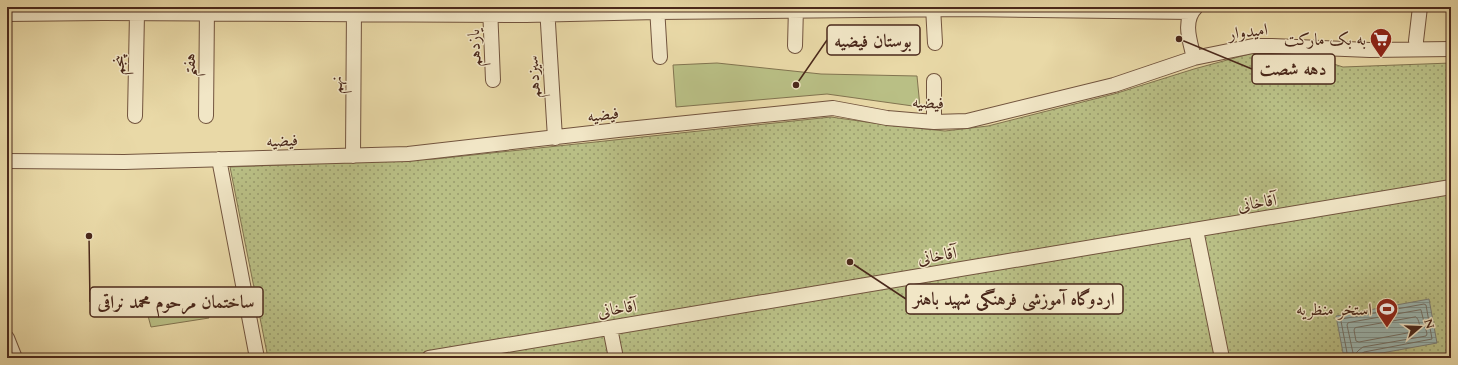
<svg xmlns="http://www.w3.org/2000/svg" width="1458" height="365" font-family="Cardo,Amiri,serif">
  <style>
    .park { fill: #b9bf85; stroke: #827450 }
    .garden { fill: url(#garden-dots); stroke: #827450 }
    .water { fill: url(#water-rules); stroke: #7b7e76 }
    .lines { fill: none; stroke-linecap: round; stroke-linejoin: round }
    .shore { stroke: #737066; stroke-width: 1 }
    .street-casing { stroke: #72543e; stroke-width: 16 }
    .street { stroke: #f1e6c6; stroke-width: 14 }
    .labels { text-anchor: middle; stroke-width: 3; stroke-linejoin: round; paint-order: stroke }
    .street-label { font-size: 17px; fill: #4a281b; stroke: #f1e6c6 }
    .poi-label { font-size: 17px; fill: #4a281b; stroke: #f1e6c6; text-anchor: end }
    .leader { fill: none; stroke: #4a281b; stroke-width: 1.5 }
    .callout-dot { fill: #4a281b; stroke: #f1e6c6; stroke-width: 1.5 }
    .callout { fill: #f1e6c6; stroke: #4a281b; stroke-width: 1.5 }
    .callout-label { font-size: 18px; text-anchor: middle; font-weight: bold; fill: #4a281b }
  </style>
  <defs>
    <pattern id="garden-dots" width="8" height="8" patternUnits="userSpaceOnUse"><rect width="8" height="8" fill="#b9bf85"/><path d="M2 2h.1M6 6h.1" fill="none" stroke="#989b6c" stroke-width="1.8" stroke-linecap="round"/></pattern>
    <pattern id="water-rules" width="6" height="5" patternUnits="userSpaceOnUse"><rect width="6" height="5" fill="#9cb7b2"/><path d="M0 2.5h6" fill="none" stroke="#819590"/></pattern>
  </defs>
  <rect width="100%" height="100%" fill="#e9d9a7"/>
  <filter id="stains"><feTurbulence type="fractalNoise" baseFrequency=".005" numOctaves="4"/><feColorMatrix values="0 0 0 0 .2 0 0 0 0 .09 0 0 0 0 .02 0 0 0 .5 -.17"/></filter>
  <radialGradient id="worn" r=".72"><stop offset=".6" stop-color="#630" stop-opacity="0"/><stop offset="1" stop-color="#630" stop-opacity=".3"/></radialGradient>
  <path class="park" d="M717,63L821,74L917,76L920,107L827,94L676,107L673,65Z
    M203,292L209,318L151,327L144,301Z"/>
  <path class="garden" d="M1279,52L1299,53L1343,67L1451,63V358H268L230,167L435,159L831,117L887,125L945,131L988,126L1114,94L1194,69L1253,53Z"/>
  <path class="water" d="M1429,299L1437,343L1354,358H1344L1336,316Z"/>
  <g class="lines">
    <path class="shore" d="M1421,310L1427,334L1426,336L1363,347L1359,350L1355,354L1353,353L1347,325L1348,323Z
      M1416,317C1419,319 1421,328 1418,331L1359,342L1356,341L1354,330L1355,328Z
      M1348,358L1341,321L1342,319L1424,304L1426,305L1432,339L1364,352L1361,354L1360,358"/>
    <g class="street-casing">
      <path id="street" d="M490,7L493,80
        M547,7L555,138
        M657,7L660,57
        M933,7L935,43
        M7,14L103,13L526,15L657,12L965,9L1191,12
        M1416,41L1420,7
        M795,46L796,7
        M1194,58C1190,41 1182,21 1196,7
        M934,81V122
        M135,116L137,13
        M206,116L207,7
        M353,156L354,7
        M219,159L257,358
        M7,161L124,162L408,154L618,130L833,108L887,118L934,122L967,121L1114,85L1194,58L1253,46H1272L1370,50L1451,49
        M1196,230L1222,358
        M610,328L616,358
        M7,338L15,358
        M429,358L1451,187"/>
    </g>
    <use href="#street" class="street"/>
  </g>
  <defs>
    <g id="supermarket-pin" transform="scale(1.15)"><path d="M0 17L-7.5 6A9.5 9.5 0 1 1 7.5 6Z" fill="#8f2418" stroke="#f1e6c6"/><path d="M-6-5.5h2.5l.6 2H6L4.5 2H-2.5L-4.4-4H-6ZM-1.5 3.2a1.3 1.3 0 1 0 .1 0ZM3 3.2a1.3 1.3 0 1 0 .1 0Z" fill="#fff"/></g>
    <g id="stadium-pin" transform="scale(1.15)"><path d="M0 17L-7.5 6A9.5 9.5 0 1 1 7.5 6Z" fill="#8f2418" stroke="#f1e6c6"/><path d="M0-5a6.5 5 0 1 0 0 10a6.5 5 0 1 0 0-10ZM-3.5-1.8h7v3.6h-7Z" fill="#fff"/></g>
  </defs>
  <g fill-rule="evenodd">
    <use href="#supermarket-pin" x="1381" y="39"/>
    <use href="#stadium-pin" x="1387" y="309"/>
  </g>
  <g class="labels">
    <g class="street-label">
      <text transform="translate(1248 31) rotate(-7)" y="6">امیدوار</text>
      <text transform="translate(474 48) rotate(-93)" y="6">یازدهم</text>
      <text transform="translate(118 65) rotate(-89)" y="6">پنجم</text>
      <text transform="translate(189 65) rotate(-89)" y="6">هفتم</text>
      <text transform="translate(533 77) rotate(-94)" y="6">سیزدهم</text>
      <text transform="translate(336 85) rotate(-90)" y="6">نهم</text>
      <text transform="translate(928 102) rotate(3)" y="6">فیضیه</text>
      <text transform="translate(603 114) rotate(-6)" y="6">فیضیه</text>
      <text transform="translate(282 140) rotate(-2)" y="6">فیضیه</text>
      <text transform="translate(1257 202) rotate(-9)" y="6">آقاخانی</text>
      <text transform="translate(937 255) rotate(-9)" y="6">آقاخانی</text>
      <text transform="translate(617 308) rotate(-9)" y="6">آقاخانی</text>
    </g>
    <g class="poi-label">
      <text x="1366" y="45">به بک مارکت</text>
      <text x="1372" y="315">استخر منظریه</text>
    </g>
  </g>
  <path class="leader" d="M796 85L827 40M1179 39L1252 69M850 262L906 299M89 236L90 302"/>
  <g class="callout-dot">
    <circle cx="796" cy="85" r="4"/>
    <circle cx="1179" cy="39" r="4"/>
    <circle cx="850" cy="262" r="4"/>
    <circle cx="89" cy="236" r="4"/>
  </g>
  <g class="callout">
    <rect x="827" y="25" width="93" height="30" rx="4"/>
    <rect x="1252" y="54" width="83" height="30" rx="4"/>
    <rect x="906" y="284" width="217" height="30" rx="4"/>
    <rect x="90" y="287" width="173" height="30" rx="4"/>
  </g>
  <g class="callout-label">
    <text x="873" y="47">بوستان فیضیه</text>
    <text x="1293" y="75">دهه شصت</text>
    <text x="1014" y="305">اردوگاه آموزشی فرهنگی شهید باهنر</text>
    <text x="176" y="308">ساختمان مرحوم محمد نراقی</text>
  </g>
  <rect width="1458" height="365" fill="none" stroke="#e9d9a7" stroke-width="24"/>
  <rect x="8" y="8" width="1442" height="349" fill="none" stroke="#4a281b" stroke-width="2"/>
  <rect x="12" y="12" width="1434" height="341" fill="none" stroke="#4a281b"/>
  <g transform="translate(1420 327) rotate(71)" stroke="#f1e6c6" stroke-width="3" paint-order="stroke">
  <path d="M0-3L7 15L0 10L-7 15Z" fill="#4a281b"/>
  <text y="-6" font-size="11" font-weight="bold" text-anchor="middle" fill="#4a281b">N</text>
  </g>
  <rect width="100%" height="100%" filter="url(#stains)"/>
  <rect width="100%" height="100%" fill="url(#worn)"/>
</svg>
